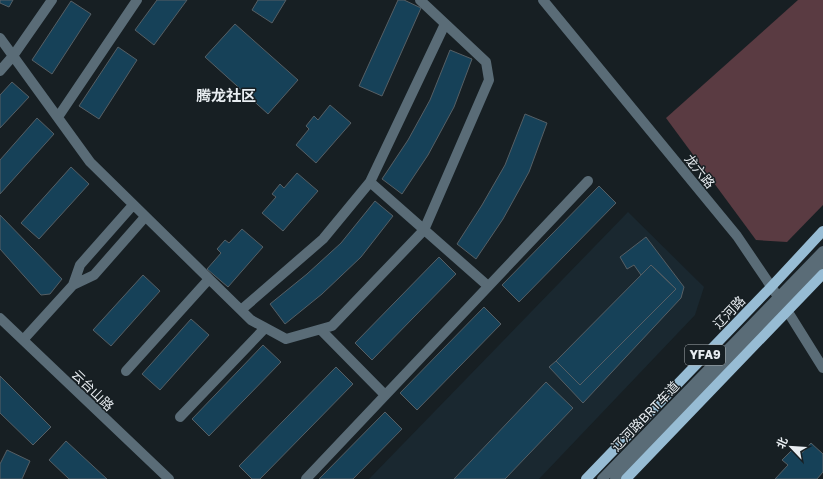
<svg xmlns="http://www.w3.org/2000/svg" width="823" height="479" font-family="'Golos Text','Noto Sans SC',sans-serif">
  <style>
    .built { fill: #1a2830 }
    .green { fill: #5a3b42 }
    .building { fill: #164158; stroke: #565f65 }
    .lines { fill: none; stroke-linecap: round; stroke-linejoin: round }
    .minor { stroke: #5a6c77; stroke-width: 10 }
    .major { stroke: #97bcd4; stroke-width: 10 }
    .labels { text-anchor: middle; stroke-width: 3; stroke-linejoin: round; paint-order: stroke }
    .shield { fill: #171f23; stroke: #a9afb3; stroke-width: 1 }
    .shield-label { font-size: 12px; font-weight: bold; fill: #e8edf1 }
    .street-label { font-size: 13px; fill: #e8edf1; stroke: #171f23 }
    .quarter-label { font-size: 15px; font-weight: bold; fill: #e8edf1; stroke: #171f23 }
  </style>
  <rect width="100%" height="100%" fill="#171f23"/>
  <path class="built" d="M628,212L704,287L695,315L539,479H369Z"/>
  <path class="green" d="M798,0H823V205L787,242L756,240L666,118Z"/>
  <path class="building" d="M0,0H13L9,7L0,3Z
    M157,0H187L154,45L135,30Z
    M258,0H286L272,23L252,10Z
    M398,0H404L421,8L382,96L359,86Z
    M71,1L91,14L52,74L32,60Z
    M235,24L298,80L268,114L205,57Z
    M118,47L137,60L99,119L79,106Z
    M450,50L472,59L454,107L428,155L402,194L382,179L408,140L430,100Z
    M12,82L29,97L0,128V95Z
    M330,105L351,123L316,163L296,145L309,129L306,126L314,116L318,120Z
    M525,114L547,123L529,172L503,219L476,259L457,244L482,205L505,165Z
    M37,118L54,134L0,194V160Z
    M71,167L89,184L39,239L21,223Z
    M297,173L318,191L283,231L262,213L276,197L272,194L280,184L284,188Z
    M599,186L616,203L519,302L502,285Z
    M375,201L393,216L361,257L322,294L285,324L270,304L307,274L341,243Z
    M0,215L62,279L50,294L41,295L0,249Z
    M242,229L263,247L228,287L207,269L221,253L217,249L225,240L229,243Z
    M646,237L684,287L681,298L583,403L549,367L556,361L580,385L676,289L651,265L641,275L634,265L627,269L620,257Z
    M439,257L456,274L372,360L355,343Z
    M651,265L676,289L580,385L556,361Z
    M143,275L160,291L111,346L93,330Z
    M484,307L501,324L417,410L400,393Z
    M191,319L209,335L160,390L142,374Z
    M263,345L281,362L209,436L192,419Z
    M336,367L353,384L260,479H252L239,466Z
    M0,376L51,427L33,445L0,413Z
    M546,382L573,408L505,479H454Z
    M385,412L402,429L353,479H319Z
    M66,441L107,479H69L49,460Z
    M811,443L823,454V472L817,479H775L788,465L782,460L793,449L799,456Z
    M7,450L30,461L22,479H0V464Z"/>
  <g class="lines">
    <path class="minor" d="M543,0L737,236L783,304L823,368
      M0,38L90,162L251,320L286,339L332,326L424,230L489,80L486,62L420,0
      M0,71L13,56L52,0
      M58,117L137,0
      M370,182L488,286
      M73,285L80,265L133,205
      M241,310L323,239L370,182L445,24
      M0,318L169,479
      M321,330L385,395
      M23,340L73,285L94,275L145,217
      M126,371L209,279
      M180,417L265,328
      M306,479L588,181
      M602,479L823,251
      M615,479L823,263"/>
    <path class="major" d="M586,479L771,287L823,231
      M626,479L823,274"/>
  </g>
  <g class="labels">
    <rect class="shield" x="685" y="345" width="40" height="20" rx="3"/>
    <g class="shield-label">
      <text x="705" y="359">YFA9</text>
    </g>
    <g class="street-label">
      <text transform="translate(700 171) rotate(51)" y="5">龙六路</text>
      <text transform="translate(729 312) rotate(-46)" y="5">辽河路</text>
      <text transform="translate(93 390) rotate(44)" y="5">云台山路</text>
      <text transform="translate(645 416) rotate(-46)" y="5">辽河路BRT车道</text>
    </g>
    <g class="quarter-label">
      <text x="226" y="101">腾龙社区</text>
    </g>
  </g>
  <g transform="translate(791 447) rotate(295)" stroke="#171f23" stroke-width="3" paint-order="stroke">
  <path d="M0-3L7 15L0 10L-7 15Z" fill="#e8edf1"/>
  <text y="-6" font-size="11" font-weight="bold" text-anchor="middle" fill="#e8edf1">北</text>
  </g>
</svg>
